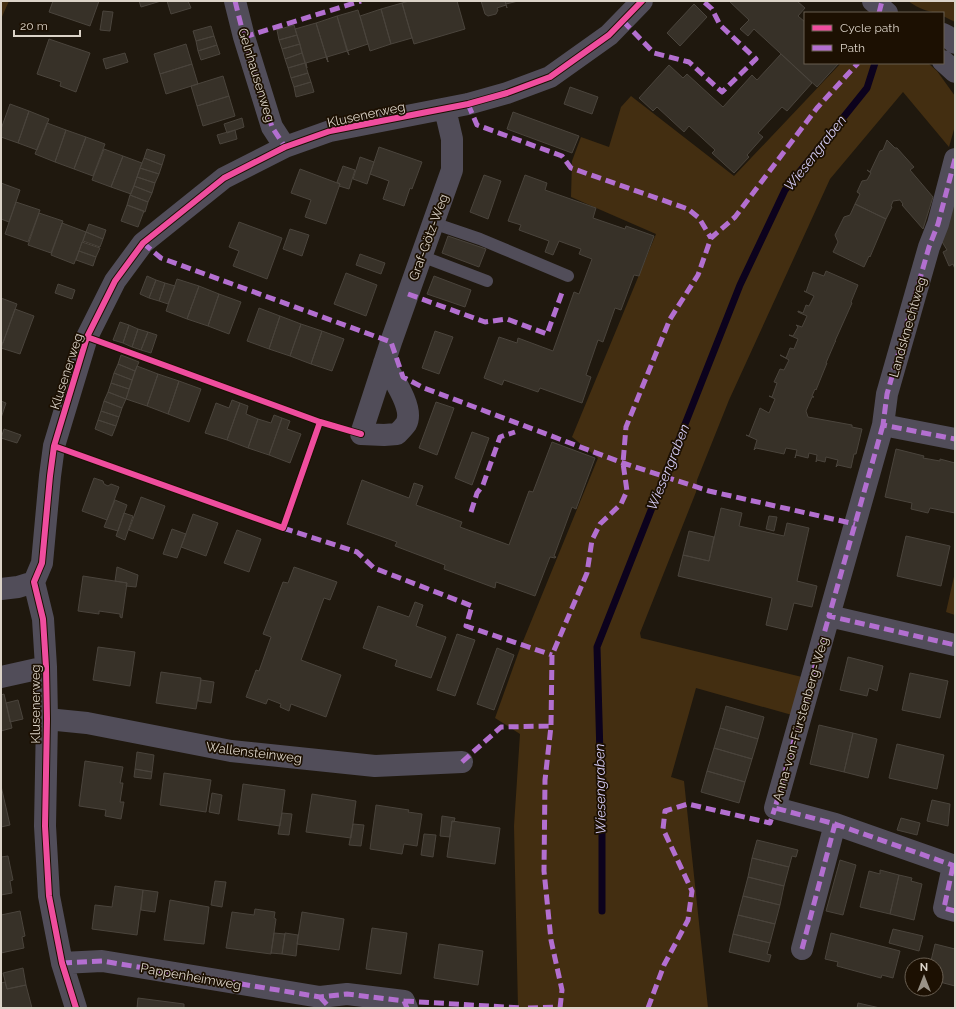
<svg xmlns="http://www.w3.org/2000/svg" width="956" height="1009" font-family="Raleway,sans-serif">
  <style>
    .green { fill: #432e11 }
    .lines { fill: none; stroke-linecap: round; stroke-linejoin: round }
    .stream { stroke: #0c021d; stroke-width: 7 }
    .building { fill: #373128; stroke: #4a443c }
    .lane { stroke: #514d59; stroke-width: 12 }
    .street { stroke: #514d59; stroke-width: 22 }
    .quiet { stroke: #b36fd0; stroke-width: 5; stroke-dasharray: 10 5; stroke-linecap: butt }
    .cycleway-casing { stroke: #1c1002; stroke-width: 8 }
    .cycleway { stroke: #ef4d9e; stroke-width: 6 }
    .labels { text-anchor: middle; stroke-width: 3.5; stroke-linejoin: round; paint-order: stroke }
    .street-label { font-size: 13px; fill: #dbd3c8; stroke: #1c1002 }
    .water-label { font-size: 14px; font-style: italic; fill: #d4cbf5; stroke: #1c1002 }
  </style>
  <rect width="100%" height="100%" fill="#1f180e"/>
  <path class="green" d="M1,1H9L1,19Z
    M908,1H955V22L943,16V13C930,13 919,9 908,1Z
    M841,63H928L937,71L955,96V126L949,147L903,92L830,179L729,400L697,480L696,492L640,633L641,638L802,677L792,715L696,688L671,777L684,781L708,1008H518L514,826L520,734L495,718L519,651L598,458L572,437L656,234L571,197L572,161L581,137L609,147L621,107L631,96L734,176Z
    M955,572V615L946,612Z"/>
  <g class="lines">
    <path class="stream" d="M602,911V827L597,647L740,285L785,190L867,88L875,63"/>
  </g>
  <path class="building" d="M53,1H99L90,26L49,12Z
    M139,1H161L141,7Z
    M167,1H188L191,8L171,14Z
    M409,1H457L465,29L414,44L402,3Z
    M481,1H505L507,8L506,5L497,8L498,10L496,14L488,16L485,14Z
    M505,1H518L506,4Z
    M729,1H797L805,8L798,16L805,22V63H839L817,87L754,29L748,36L740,29L749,20Z
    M402,3L412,38L391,44L381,9Z
    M694,4L707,17L680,46L667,33Z
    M381,9L391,44L370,51L360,16Z
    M358,10L368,44L347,51L337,16Z
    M103,11L113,12L110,31L100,30Z
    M337,16L349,55L347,51L327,57L328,62L316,23Z
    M316,23L328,62L326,57L306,63L307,68L295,29Z
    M294,25L297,35L279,40L277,30Z
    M211,26L214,36L196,41L193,31Z
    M297,35L300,44L282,49L279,40Z
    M214,36L217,45L198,51L196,41Z
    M49,39L90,53L76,92L60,86L61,82L37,74Z
    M186,44L192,64L160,74L154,54Z
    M300,44L302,53L285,59L282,49Z
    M217,45L220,54L201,60L198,51Z
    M125,53L128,62L106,69L103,59Z
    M302,53L305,63L288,68L285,59Z
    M781,54L812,83L787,111L782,107L758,133L763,137L747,155L749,157L734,173L712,153L715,150L689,126L684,132L657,107L653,111L639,98L669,65L683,78L687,74L723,107L752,75L757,80Z
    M305,63L308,73L291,78L288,68Z
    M192,64L198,84L166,94L160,74Z
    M308,73L311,82L294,87L291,78Z
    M223,76L229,96L197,106L191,86Z
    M311,82L314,92L296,97L294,87Z
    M570,87L598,97L592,114L564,104Z
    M229,96L235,116L203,126L197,106Z
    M10,104L29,111L18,143L1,137V129Z
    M29,111L49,119L37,150L18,143Z
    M513,112L579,136L572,153L507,129Z
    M242,118L244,127L227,133L224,124Z
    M47,123L66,130L55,162L35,154Z
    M66,130L86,137L74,169L55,162Z
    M235,130L237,139L220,144L217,135Z
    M86,137L105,144L93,176L74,169Z
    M887,140L895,148H897L914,167L910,170L933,197L923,229L902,205L903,204L900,200L893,201L891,206L892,207L886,219L855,204L860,194L857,192L862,181L867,180L871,173L867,170L870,172L880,151L883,150Z
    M379,147L422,162L412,189L410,188L404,206L383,199L389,181L370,174Z
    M104,149L123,156L111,187L92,180Z
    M147,149L165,155L162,165L144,158Z
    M123,156L142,163L131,194L111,187Z
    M360,157L374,162L367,184L353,179Z
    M144,158L162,165L159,174L140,168Z
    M343,166L355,170L349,189L339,186L340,184L337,182Z
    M140,168L159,174L155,183L137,177Z
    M300,169L340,184L326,224L305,217L311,200L291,193Z
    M484,175L501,181L488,219L470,212Z
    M525,175L547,183L545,190L596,208L593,218L625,229L626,226L654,236L639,276L634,275L621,310L615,308L603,342L598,340L586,375L591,377L582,403L540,388L538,392L504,380L502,385L484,378L499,337L517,343L518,338L553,351L574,292L579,294L592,259L579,254L581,249L559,241L553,255L545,252L549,241L519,230L521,225L508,221Z
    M137,177L155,183L152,193L134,186Z
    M1,183L20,190L9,222L1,219Z
    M134,186L152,193L148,202L130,195Z
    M130,195L148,202L145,212L127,205Z
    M955,198V269L953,264L949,266L943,252L947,250L941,240Z
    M16,202L40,210L28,242L5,234Z
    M855,204L886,219L870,257L869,256L864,267L833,252L838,242L835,235L844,217L850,215Z
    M127,205L144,211L138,227L121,221Z
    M39,213L63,221L51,253L28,245Z
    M239,222L282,238L267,279L233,266L239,251L229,247Z
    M62,223L86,232L74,264L51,255Z
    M89,224L106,230L103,239L86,232Z
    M290,229L309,235L302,256L283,249Z
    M86,232L103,239L100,247L83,241Z
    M448,236L486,249L479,267L442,253Z
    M82,242L100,248L96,257L79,251Z
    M79,251L96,257L93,266L76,260Z
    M360,254L385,263L381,274L356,265Z
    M826,271L858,285L851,302L852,303L835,341H836L835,342L826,363H827L816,390L815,389L812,396L814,397H812L806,411L808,417L852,425V427L862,429L856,454H854L851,468L838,465L836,467L838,460L826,457L825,462L817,460L816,462L817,455L809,453L808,458L796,455L795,458L797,450L786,448L784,454L756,448L754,450L757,440L746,435L749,436L760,408L769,413L775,399L769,396L772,397L777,383L774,382L780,369L784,370L789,360L780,355L786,358L790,348L794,349L798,339L789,335L793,336L798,327L796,325L802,327L807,316L798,312V311L803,313L806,305L809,306L814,296L804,291L806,292L813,272L824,276Z
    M346,273L377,285L366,316L334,304Z
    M147,276L156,280L149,298L140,294Z
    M434,276L471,290L465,307L427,294Z
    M177,279L199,286L187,319L166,311Z
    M156,280L165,283L159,301L149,298Z
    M165,283L175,286L168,304L159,301Z
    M58,284L75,290L72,299L55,293Z
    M199,286L219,294L208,326L187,319Z
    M219,294L241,302L229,334L208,326Z
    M1,298L17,304L3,343L1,342Z
    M259,308L280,316L269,349L247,341Z
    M15,309L34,316L20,354L1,348Z
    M280,316L301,324L290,356L269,349Z
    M120,322L129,325L123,343L113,340Z
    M301,324L322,331L311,364L290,356Z
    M129,325L138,329L132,347L123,343Z
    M138,329L148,332L141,350L132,347Z
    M322,331L344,339L332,371L311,364Z
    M435,331L453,337L439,374L422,368Z
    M148,332L157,335L151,353L141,350Z
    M121,355L139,362L135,371L118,364Z
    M118,364L135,371L132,380L114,373Z
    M137,366L158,374L147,406L126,399Z
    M114,373L132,380L129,389L111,383Z
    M158,374L179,381L168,414L147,406Z
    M179,381L201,389L189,422L168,414Z
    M111,383L129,389L126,399L108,392Z
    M108,392L126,399L122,408L104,401Z
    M232,400L240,403L227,440L205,433L216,403L229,408Z
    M1,401L6,403L1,418Z
    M104,401L122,408L119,417L101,411Z
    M436,402L454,408L437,455L419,448Z
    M240,403L248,406L246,414L258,419L248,448L227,440Z
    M101,411L119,417L116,426L98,420Z
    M274,415L282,418L269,455L248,448L258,419L271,423Z
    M282,418L290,421L287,429L301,434L290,463L269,455Z
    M98,420L116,426L112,436L95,429Z
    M4,429L21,435L17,443L1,438Z
    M472,432L489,438L472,485L455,478Z
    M552,442L595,458L576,509L572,507L554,556L556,557L555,558L550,557L535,596L496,582L495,588L444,569L445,565L395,546L397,542L347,524L362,480L409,498L414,483L423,486L416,505L462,522L460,527L509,545L529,491L533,492Z
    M896,449L924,456L923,458L940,461V459L955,463V513L930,508L928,513L911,509L912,503L885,497Z
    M94,478L103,481L104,484L108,486L111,484L119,487L107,520L82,511Z
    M141,497L165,506L153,539L129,530Z
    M115,500L127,505L118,531L104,527Z
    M721,508L742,513L739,526L784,536L787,523L809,528L797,581L817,586L812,607L794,603L787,630L766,625L772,598L678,576L683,555L709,561Z
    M124,513L133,516L125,540L116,536Z
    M193,514L218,523L206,556L181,547Z
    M769,516L777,517L774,531L766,529Z
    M172,529L186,534L177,558L163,554Z
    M237,530L261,539L249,572L224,563Z
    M689,531L714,537L709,561L683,555Z
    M906,536L950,546L941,586L897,576Z
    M117,567L138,575L136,587L126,586L127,583L115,581Z
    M294,567L337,582L330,600L324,598L301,660L341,675L326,717L291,704L289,711L280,707L281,704L268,699L266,704L246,697L256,670L259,671L271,637L263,634L283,582L288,583Z
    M83,576L127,583L122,618L120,617V614L99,611V614L78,611Z
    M415,602L423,605L416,626L446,637L431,678L395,666L397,660L363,648L378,606L409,617Z
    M457,634L475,640L455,696L437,690Z
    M98,647L135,652L130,686L93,680Z
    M497,648L514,655L494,710L477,704Z
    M848,657L883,666L877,691L869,688L867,696L840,690Z
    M161,672L201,678L196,709L156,703Z
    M910,673L948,681L940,718L902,710Z
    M201,680L214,682L211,703L198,701Z
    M4,694L12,728L1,731V695Z
    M18,700L23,719L10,722L6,703Z
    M726,706L764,717L758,739L720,728Z
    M819,725L853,733L844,772L810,764Z
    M720,728L758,739L752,759L714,748Z
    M853,733L877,739L868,778L844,772Z
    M897,744L944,755L937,789L889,778Z
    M714,748L752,759L745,782L707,771Z
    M137,752L154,755L152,772L135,769Z
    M85,761L123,767L120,783H123L120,802H124L121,819L105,816L106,810L79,806Z
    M135,769L152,772L151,779L134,777Z
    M707,771L745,782L739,803L701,792Z
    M164,773L211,780L206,812L160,805Z
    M243,784L285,790L280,826L238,820Z
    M1,786L10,825L1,827Z
    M212,793L222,795L219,814L209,812Z
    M312,794L356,801L351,838L306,832Z
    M932,800L950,804L948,826L927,821Z
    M376,805L409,810L408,812L422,814L417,846L404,844L402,854L370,849Z
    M282,813L292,814L289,835L278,834Z
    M442,816L455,818L454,822L452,821L450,837L440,836Z
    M901,818L920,823L917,835L897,830Z
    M452,821L500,828L495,864L447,857Z
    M353,824L364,825L361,846L349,845Z
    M424,834L436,835L433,857L421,855Z
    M757,840L798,850L796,857L792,856L789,867L752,858Z
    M8,856L13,880L10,881L12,893L1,895V857Z
    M752,858L789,867L784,886L748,877Z
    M840,860L856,865L843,915L826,911Z
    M880,870L899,875L890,914L860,907L869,871L880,874Z
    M899,875L912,878L911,881L922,884L914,920L890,914Z
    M748,877L784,886L780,905L743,896Z
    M215,881L226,882L222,907L211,905Z
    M115,886L143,890L137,935L92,929L95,905L112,907Z
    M143,890L158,892L155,912L141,910Z
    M743,896L780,905L775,924L738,915Z
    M170,900L209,907L204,944L164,940Z
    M255,909L275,912L274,918L276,919L271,954L226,948L232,912L254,915Z
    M20,911L25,936L22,937L24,948L1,953V915Z
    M302,912L344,919L339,950L297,944Z
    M738,915L775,924L770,943L733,934Z
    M372,928L407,933L401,974L366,969Z
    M893,929L923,936L919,951L889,943Z
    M274,933L285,934L282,954L271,953Z
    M285,933L298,935L296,956L282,954Z
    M831,933L900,951L893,978L882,975L881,978L837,966L838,962L825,959Z
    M733,934L770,943L767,954L771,955L769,962L729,952Z
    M439,944L483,951L478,985L434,978Z
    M935,944L955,949V986L936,981V965H930Z
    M23,968L26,985L7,989L3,973Z
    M5,982L7,989L26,985L32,1008H1V983Z
    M138,998L184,1004V1008H137Z
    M858,1003L880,1008H857Z"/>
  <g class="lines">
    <path class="lane" d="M433,223L480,239L568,276
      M421,256L487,281"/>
    <path class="street" d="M235,1L244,37L272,127L285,147
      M873,1L887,13
      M943,34L947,36L955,43
      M943,61L955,72
      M955,159L938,224L929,247L887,394L883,425L955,439
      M384,363C392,377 415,408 406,424C404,427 400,431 397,434L384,435L361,434L391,342L452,170V139L445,109
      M883,425L829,616L955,645
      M1,589L18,587L34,582
      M1,677L46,667
      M47,719L87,723L231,751L375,766L462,762
      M835,824L955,866
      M953,866L944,908L955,911
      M802,949L835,824L775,808L829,616
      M62,963L102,961L320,997L347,994L404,1001L407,1008
      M76,1008L62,963L49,896L45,826L47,719L46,667L43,619L34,582L42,563L50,476L54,446L87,337L115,281L143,243L224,178L285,147L330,131L468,104L507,93L550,77L609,35L642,1"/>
    <path class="quiet" d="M235,1L244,37L272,127L285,147
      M879,13L882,1
      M623,21L654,53L689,62L722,92L756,59L720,25L712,9L703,1
      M244,37L361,1
      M468,104L477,125L562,156L571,168L688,209L699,218L711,238
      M955,159L938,224L929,247L887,394L883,425L955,439
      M143,243L161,258L391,342L403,377L424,388L623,463L709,491L855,524
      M408,294L485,322L507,319L547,334L563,290
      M883,425L829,616L955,645
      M471,512L477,493L483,485L500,437L515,432
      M283,528L357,552L374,568L472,606L466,626L552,655
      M462,762L501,727L551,726
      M835,824L955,866
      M953,866L944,908L955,911
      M802,949L835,824L775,808L829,616
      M62,963L102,961L320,997L347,994L404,1001L407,1008
      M320,997L330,1008
      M404,1001L522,1008
      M528,1008L560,1007
      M560,1008L562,990L551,940L544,871L545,780L551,726L552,655L587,573L592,540L600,524L621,504L627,491L623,463L626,427L670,319L698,275L711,238L735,217L817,108L858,63
      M648,1008L664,965L688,920L692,891L663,829L665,811L688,804L770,823L775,808"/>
    <g class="cycleway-casing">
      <path id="cycleway" d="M87,337L320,422
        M54,446L283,528L320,422L361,434
        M76,1008L62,963L49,896L45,826L47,719L46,667L43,619L34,582L42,563L50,476L54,446L87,337L115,281L143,243L224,178L285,147L330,131L468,104L507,93L550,77L609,35L642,1"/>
    </g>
    <use href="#cycleway" class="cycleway"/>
  </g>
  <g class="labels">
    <g class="street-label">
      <text transform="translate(257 75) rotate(73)" y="5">Gelnhausenweg</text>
      <text transform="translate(366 114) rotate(-12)" y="5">Klusenerweg</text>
      <text transform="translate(428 237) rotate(-70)" y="5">Graf-Götz-Weg</text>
      <text transform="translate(907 327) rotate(-74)" y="5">Landsknechtweg</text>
      <text transform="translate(66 371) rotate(-72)" y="5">Klusenerweg</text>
      <text transform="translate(35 704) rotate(-90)" y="5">Klusenerweg</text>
      <text transform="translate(800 719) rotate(-74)" y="5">Anna-von-Fürstenberg-Weg</text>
      <text transform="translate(254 752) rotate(7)" y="5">Wallensteinweg</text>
      <text transform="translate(191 976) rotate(10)" y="5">Pappenheimweg</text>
    </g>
    <g class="water-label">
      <text transform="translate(815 153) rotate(-52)" y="5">Wiesengraben</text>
      <text transform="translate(668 467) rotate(-68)" y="5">Wiesengraben</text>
      <text transform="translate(600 789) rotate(-91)" y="5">Wiesengraben</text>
    </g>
  </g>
  <rect width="956" height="1009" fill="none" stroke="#dbd3c8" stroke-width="4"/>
  <rect x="804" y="12" width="140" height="52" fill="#1c1002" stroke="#685e51"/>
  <rect x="812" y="25" width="20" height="6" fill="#ef4d9e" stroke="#685e51"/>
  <text x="840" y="32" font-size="12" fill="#dbd3c8">Cycle path</text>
  <rect x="812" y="45" width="20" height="6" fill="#b36fd0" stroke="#685e51"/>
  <text x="840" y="52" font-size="12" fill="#dbd3c8">Path</text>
  <g transform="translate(924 977)"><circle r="19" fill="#1c1002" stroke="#685e51"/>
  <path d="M0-3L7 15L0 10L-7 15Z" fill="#999287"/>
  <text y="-6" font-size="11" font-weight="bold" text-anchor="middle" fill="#dbd3c8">N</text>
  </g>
  <path d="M14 30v6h66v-6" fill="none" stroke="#dbd3c8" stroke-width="2"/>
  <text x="20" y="30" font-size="12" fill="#dbd3c8" stroke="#1c1002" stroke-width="3" paint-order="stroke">20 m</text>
</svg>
